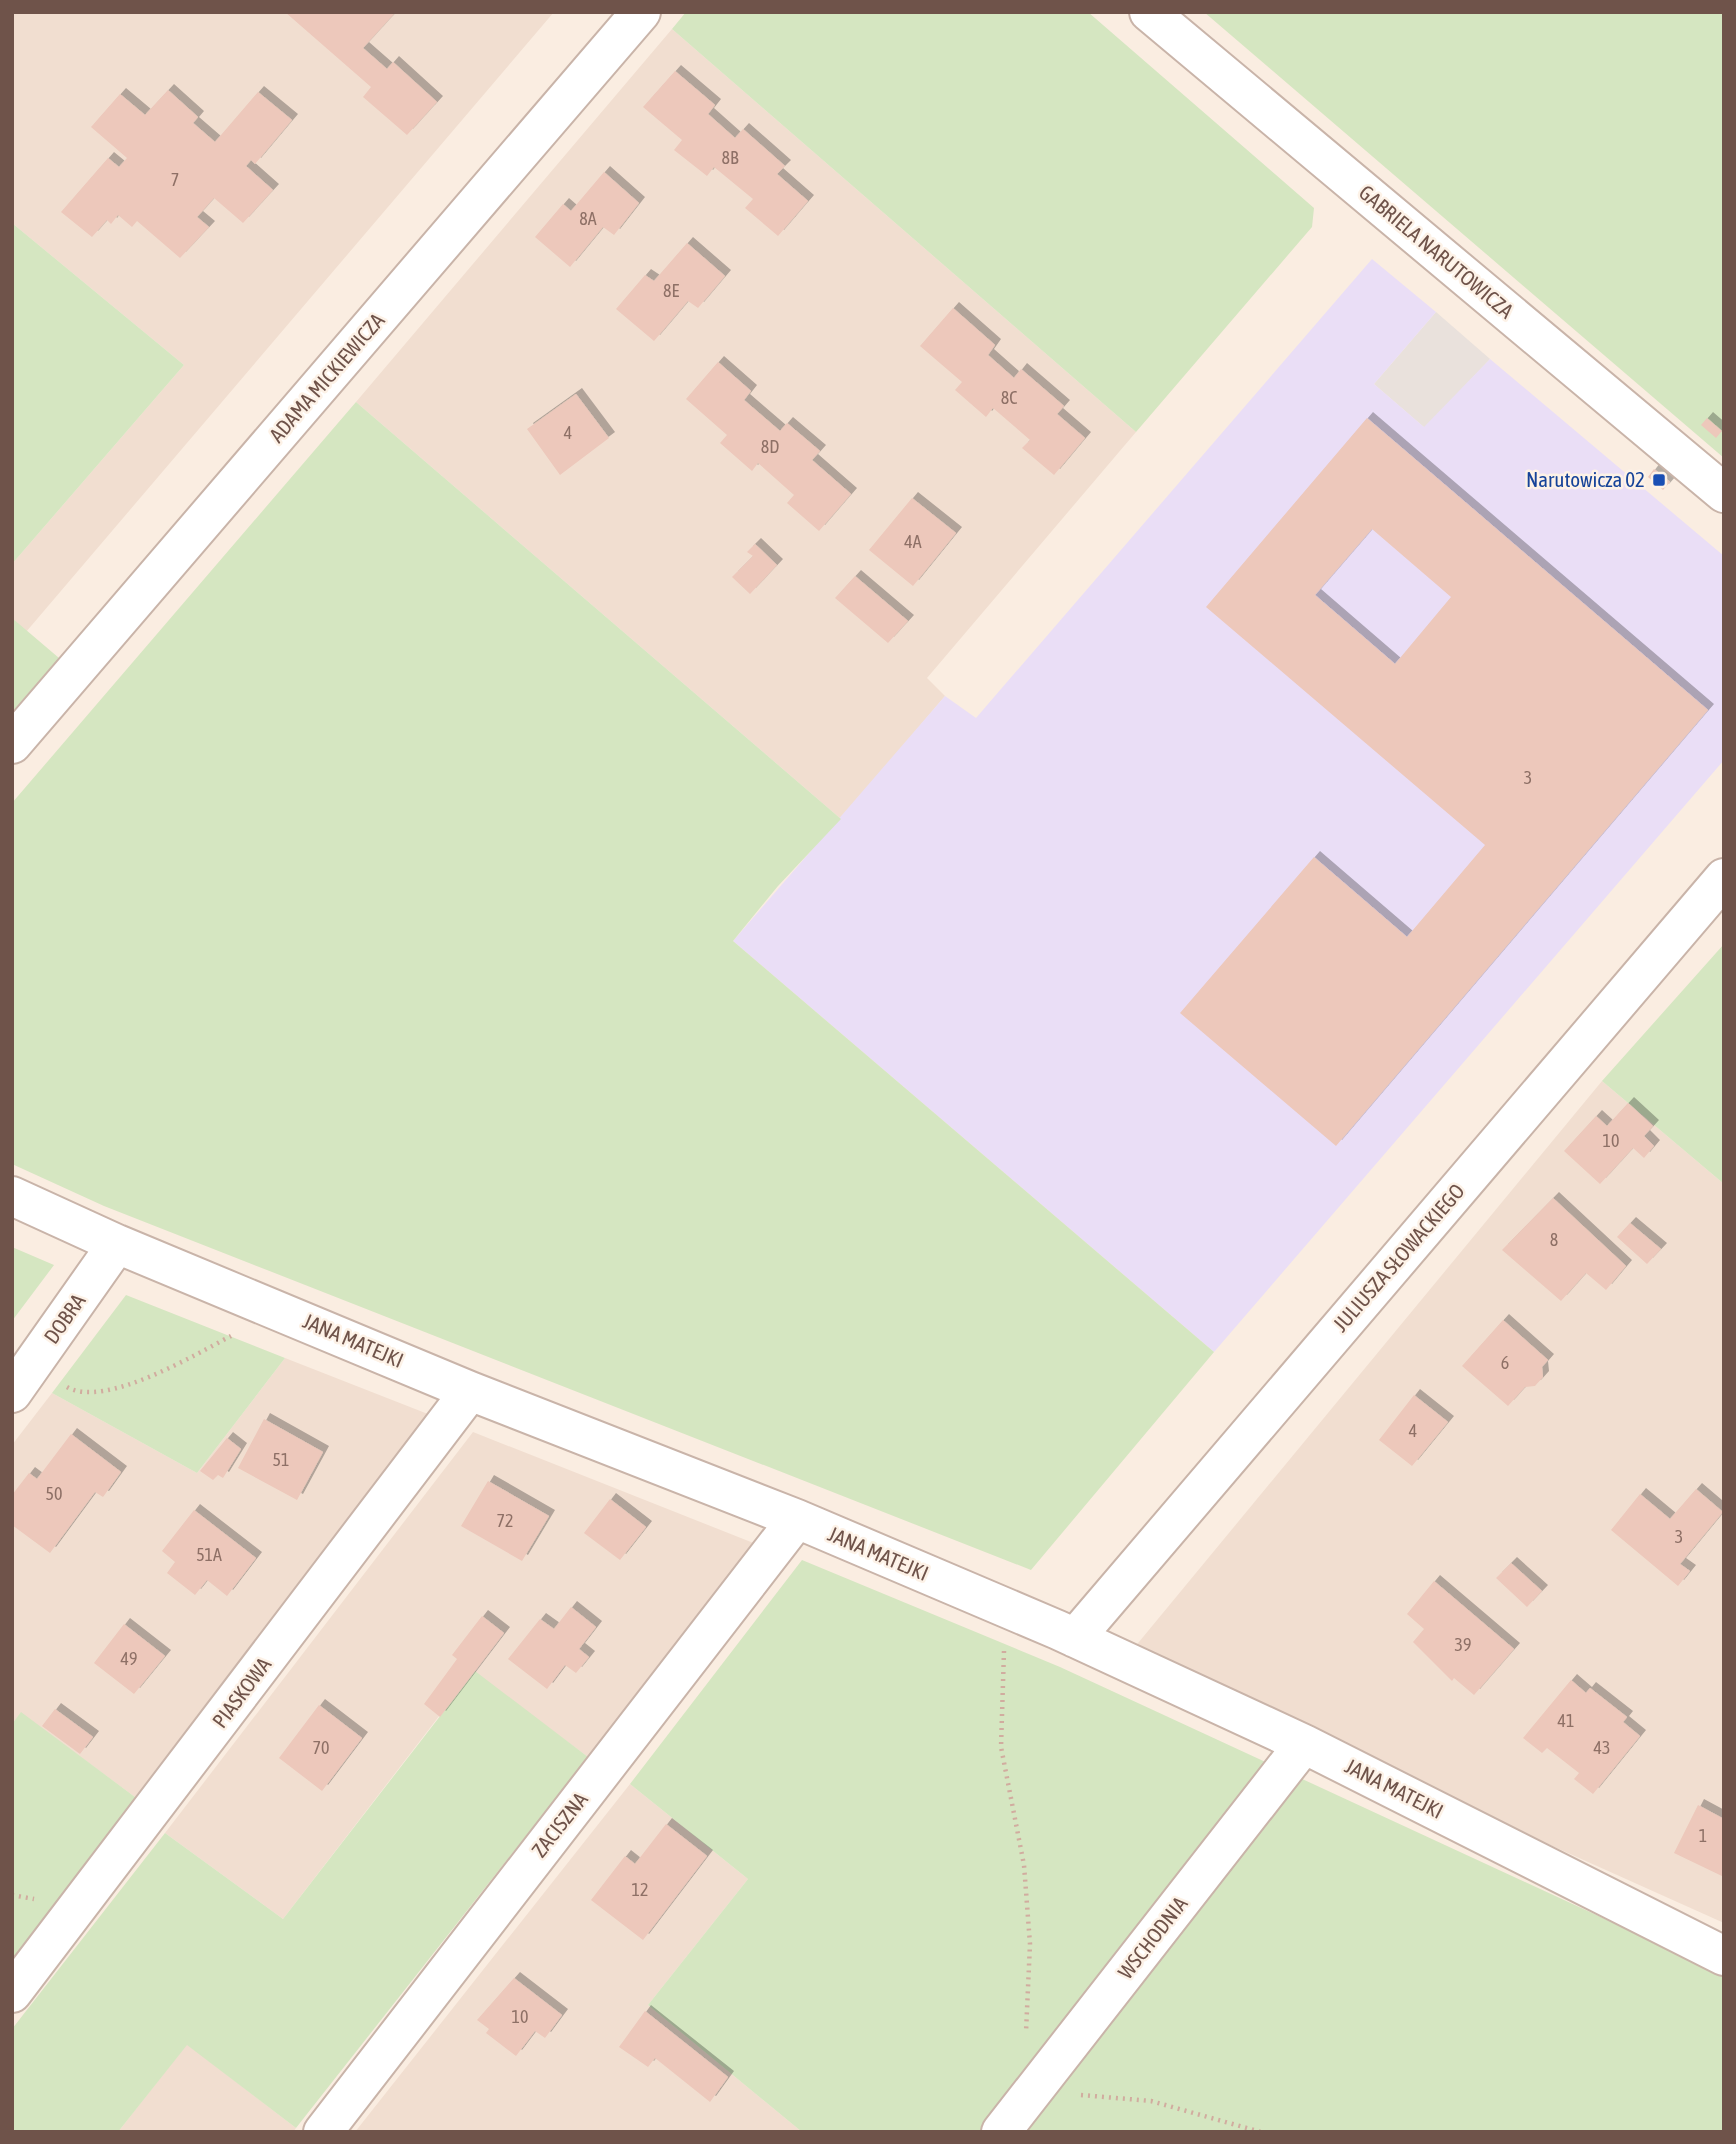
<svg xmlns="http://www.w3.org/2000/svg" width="1736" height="2144" font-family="'Asap Condensed',sans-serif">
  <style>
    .residential { fill: #f1ded0 }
    .industrial { fill: #e9e1dc }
    .education { fill: #eadef6 }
    .green { fill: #d5e6c1 }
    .building { fill: #edc8bb; fill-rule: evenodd; filter: url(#shadow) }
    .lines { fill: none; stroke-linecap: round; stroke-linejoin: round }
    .minor-casing { stroke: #c9b4a9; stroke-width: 42 }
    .path { stroke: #d1ac9f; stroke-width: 4.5; stroke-dasharray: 2 5; stroke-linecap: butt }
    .minor { stroke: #fff; stroke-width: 38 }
    .transit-dot { fill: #1a4fb4; stroke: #fdf2e7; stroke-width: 2.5 }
    .labels { text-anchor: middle; stroke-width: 5; stroke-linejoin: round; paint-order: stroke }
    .number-label { font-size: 18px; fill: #8e7066 }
    .street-label { font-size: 21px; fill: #6f534a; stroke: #fdf2e7 }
    .transit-label { font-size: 21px; fill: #164399; stroke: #fdf2e7; text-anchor: end }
  </style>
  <defs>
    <filter id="shadow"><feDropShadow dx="6" dy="-6" stdDeviation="0" flood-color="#0004"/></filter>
  </defs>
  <rect width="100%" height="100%" fill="#faede1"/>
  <path class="residential" d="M12,12H554L26,632L12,618V564L184,365L12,223Z
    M672,29L1136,432L927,678L945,696L841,819L356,402Z
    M1602,1081L1724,1184V1923L1283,1725L1134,1648Z
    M285,1358L433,1416L336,1545H327L135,1797L21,1713L12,1724V1445L52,1393L197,1473Z
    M473,1432L756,1544L588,1757L473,1672L283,1919L165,1833Z
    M630,1784L748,1879L648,2005L802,2132H355Z
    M187,2044L296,2128L293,2132H118Z"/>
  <path class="industrial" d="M1436,312L1490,359L1425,428L1374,384Z"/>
  <path class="education" d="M1372,259L1436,312L1374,384L1424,427L1490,359L1724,556V760L1214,1352L733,941L945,696L976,718Z"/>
  <path class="green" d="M686,12H1088L1314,208L1312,227L1136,432L672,29Z
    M1204,12H1724V458Z
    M12,223L184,365L12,564Z
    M356,402L841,819L778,886L733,941L1214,1352L1031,1570L104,1206L12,1164V803Z
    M12,618L59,658L12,712Z
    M1724,944V1184L1602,1081Z
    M12,1247L54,1265L12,1321Z
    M126,1295L285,1358L197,1473L52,1393Z
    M802,1560L1060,1667L1724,1974V2132H802L648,2005L748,1879L630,1784Z
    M475,1671L588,1757L296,2128L187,2045L118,2132H12V2029L165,1833L283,1919Z
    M21,1712L139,1800L12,1968V1724Z"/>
  <path class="building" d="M285,12H392L394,14L363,48L387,69L393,62L437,102L407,135L363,97L371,87Z
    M675,71L715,105L708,114L735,138L743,129L785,166L777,174L808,201L778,236L745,208L753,199L714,167L707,176L674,150L682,140L643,107Z
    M168,90L198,117L193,123L215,142L258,92L292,120L255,164L251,160L246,166L273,190L243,223L214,198L197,217L209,227L180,258L137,221L132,227L118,215L111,224L107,220L92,237L61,212L108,158L119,167L127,158L91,127L120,94L145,115Z
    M604,172L639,203L614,235L603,227L570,267L535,237L563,204L571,211Z
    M687,243L725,276L698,308L688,301L654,341L616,309L645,275L654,281Z
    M953,308L995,345L988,355L1014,378L1021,369L1064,406L1057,414L1085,438L1054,475L1022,448L1030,440L993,408L986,417L955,390L962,382L920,346Z
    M718,362L751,391L744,400L780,431L787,423L820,451L812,460L851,494L819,531L787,503L794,495L758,463L752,471L720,443L727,435L686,399Z
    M576,394L609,438L560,475L527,429Z
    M1367,418L1708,710L1336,1146L1180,1013L1314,857L1407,937L1485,845L1206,607ZM1372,529L1451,597L1395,664L1315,595Z
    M1707,418L1722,431L1716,438L1701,425Z
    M1654,469L1670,482L1663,490L1648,477Z
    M912,498L956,533L913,586L869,550Z
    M755,544L777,565L750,594L732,577L753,556L747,552Z
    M855,576L908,621L888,643L835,598Z
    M1628,1103L1653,1126L1644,1136L1654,1146L1644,1158L1633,1148L1600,1184L1564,1151L1596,1116L1607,1126Z
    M1553,1198L1626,1266L1606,1290L1586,1273L1561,1301L1502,1250Z
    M1630,1223L1661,1249L1647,1264L1617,1237Z
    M1503,1320L1548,1360L1542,1367L1543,1377L1535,1386L1525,1387L1508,1406L1462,1366Z
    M1414,1395L1448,1422L1412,1466L1379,1440Z
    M264,1419L323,1452L297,1500L238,1468Z
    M71,1434L121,1472L103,1497L95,1492L50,1553L12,1525V1495L29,1473L37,1479Z
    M227,1438L241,1449L223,1478L218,1475L213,1480L200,1471Z
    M488,1481L549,1516L522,1561L461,1526Z
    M1696,1489L1723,1512L1680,1564L1690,1571L1678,1586L1611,1530L1640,1494L1670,1519Z
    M610,1499L646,1527L620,1560L584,1533Z
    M194,1510L256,1558L227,1596L207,1580L195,1595L167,1573L175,1562L162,1551Z
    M1511,1563L1542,1591L1527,1607L1496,1578Z
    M1434,1581L1514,1649L1474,1695L1454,1678L1452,1681L1413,1642L1424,1629L1407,1614Z
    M571,1607L596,1627L579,1649L589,1657L576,1673L565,1665L547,1689L508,1659L540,1619L554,1629Z
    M482,1616L504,1633L440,1717L424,1704L457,1659L452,1655Z
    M124,1624L165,1656L134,1694L94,1663Z
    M1571,1680L1586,1693L1590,1688L1627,1717L1623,1722L1640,1736L1593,1794L1574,1779L1579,1773L1547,1748L1542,1753L1523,1738Z
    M319,1705L362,1738L322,1791L279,1758Z
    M55,1709L93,1737L80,1754L42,1726Z
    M1698,1805L1724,1819V1877L1674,1853Z
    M666,1824L707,1856L643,1940L591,1900L625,1856L635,1864Z
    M514,1978L562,2015L545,2038L535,2031L516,2056L486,2033L489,2029L477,2020Z
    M645,2011L728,2077L710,2102L655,2058L648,2067L619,2047Z"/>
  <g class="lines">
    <g class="minor-casing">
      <path id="minor" d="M1149,12L1724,493
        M12,744L641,12
        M12,1196L117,1244L470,1391L797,1519L1058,1630L1304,1744L1724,1956
        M12,1393L117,1244
        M1075,1638L1724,878
        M12,1993L470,1391
        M323,2132L797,1519
        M1001,2132L1304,1744"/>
    </g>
    <path class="path" d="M67,1387C105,1409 196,1354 231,1336
      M1004,1651L1001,1747L1024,1865L1030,1944L1026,2032
      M12,1895L34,1899
      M1081,2095L1151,2101L1261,2132"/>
    <use href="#minor" class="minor"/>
  </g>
  <rect class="transit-dot" x="1652" y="473" width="14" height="14" rx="3.5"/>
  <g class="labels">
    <g class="number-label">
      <text x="730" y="164">8B</text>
      <text x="175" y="186">7</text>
      <text x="588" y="225">8A</text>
      <text x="671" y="297">8E</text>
      <text x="1009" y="404">8C</text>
      <text x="568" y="439">4</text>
      <text x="770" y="453">8D</text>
      <text x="913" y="548">4A</text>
      <text x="1528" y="784">3</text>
      <text x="1611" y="1147">10</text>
      <text x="1554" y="1246">8</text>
      <text x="1505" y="1369">6</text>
      <text x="1413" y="1437">4</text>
      <text x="281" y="1466">51</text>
      <text x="54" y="1500">50</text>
      <text x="505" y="1527">72</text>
      <text x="1679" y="1543">3</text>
      <text x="209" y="1561">51A</text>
      <text x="1463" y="1651">39</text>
      <text x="129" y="1665">49</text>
      <text x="1566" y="1727">41</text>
      <text x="321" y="1754">70</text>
      <text x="1602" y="1754">43</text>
      <text x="1703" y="1842">1</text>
      <text x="640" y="1896">12</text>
      <text x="520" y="2023">10</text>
    </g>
    <g class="street-label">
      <text transform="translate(1436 252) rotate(40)" y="7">GABRIELA NARUTOWICZA</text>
      <text transform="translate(327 378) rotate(-49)" y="7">ADAMA MICKIEWICZA</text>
      <text transform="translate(1399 1258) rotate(-49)" y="7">JULIUSZA SŁOWACKIEGO</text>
      <text transform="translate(65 1319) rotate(-55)" y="7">DOBRA</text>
      <text transform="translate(353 1341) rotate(23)" y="7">JANA MATEJKI</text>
      <text transform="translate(878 1554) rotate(23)" y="7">JANA MATEJKI</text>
      <text transform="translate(242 1693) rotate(-53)" y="7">PIASKOWA</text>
      <text transform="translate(1394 1789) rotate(27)" y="7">JANA MATEJKI</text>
      <text transform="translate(560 1825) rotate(-52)" y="7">ZACISZNA</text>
      <text transform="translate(1153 1938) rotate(-52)" y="7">WSCHODNIA</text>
    </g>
    <g class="transit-label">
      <text x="1645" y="487">Narutowicza 02</text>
    </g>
  </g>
  <rect width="1736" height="2144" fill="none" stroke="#6f534a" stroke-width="28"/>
</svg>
